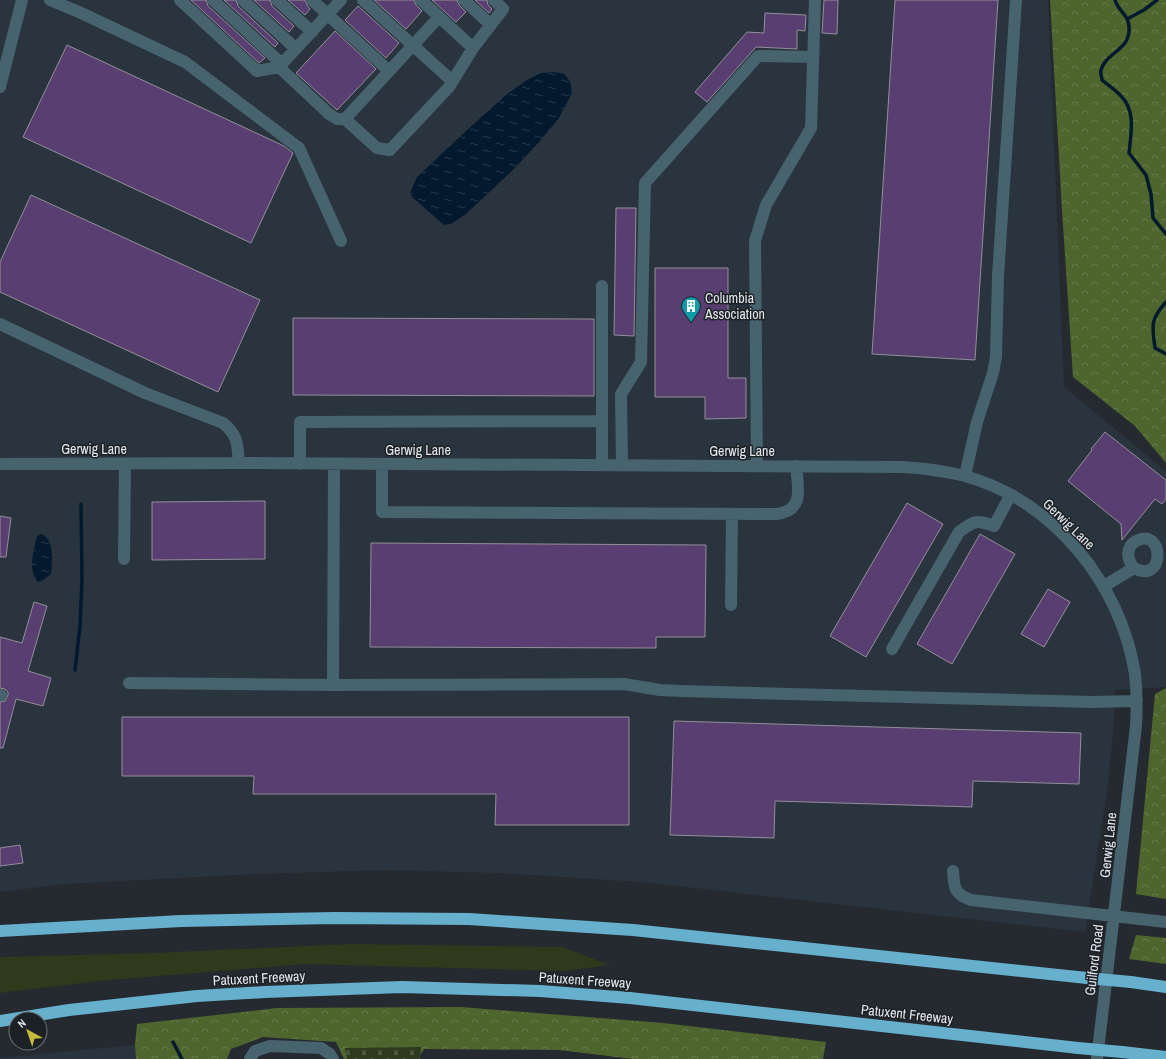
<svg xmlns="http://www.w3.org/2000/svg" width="1166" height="1059" font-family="'Archivo Narrow',sans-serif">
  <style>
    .built { fill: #2a343f }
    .grass { fill: #2d3a1c }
    .forest { fill: url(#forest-crowns) }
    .cemetery { fill: url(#cemetery-stones) }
    .water { fill: url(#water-ripples) }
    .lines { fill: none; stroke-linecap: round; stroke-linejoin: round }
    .stream { stroke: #02192e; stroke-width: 3.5 }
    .building { fill: #593f71; stroke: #938f97 }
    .minor { stroke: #46636e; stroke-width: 12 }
    .highway { stroke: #66b0ce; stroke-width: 12 }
    .highway-bridge { stroke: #66b0ce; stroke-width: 12 }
    .labels { text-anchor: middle; stroke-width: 3; stroke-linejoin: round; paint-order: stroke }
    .poi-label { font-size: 14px; fill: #e4e8eb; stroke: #1c2126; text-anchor: start }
    .street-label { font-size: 14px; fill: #e4e8eb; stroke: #1c2126 }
  </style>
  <defs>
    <pattern id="forest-crowns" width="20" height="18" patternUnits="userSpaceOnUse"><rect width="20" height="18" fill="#4e652e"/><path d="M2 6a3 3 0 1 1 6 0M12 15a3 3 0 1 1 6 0" fill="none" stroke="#677b4c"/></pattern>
    <pattern id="cemetery-stones" width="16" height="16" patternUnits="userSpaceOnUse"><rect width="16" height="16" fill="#2d3a1c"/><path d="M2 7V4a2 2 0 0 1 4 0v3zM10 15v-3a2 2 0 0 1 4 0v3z" fill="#4b563d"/></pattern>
    <pattern id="water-ripples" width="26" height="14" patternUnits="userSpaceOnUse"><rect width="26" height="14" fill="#02192e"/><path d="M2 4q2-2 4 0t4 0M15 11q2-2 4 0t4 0" fill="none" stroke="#273a4c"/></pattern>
  </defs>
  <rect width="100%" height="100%" fill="#252a30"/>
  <path class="built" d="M0,0H1048L1064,387L1166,471V687L1114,690V722L1108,784L1085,932L642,882L500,873L387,870L255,874L64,884L0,892Z
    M135,1045L136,1059H0V1058Z"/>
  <path class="grass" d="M350,944L562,947L610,965L564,971L305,964L98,981L0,993V957L156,953Z"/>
  <path class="forest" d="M1050,0H1166V463L1135,426L1073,377L1062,210Z
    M1166,688V899L1136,894L1155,694Z
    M1136,935L1166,938V964L1129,959Z
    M461,1007L663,1023L826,1042L823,1059H633L559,1050L424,1049L418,1059H344L336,1042L263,1037L231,1049L227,1059H136L135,1045L137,1024L277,1008Z"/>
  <path class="cemetery" d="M421,1047L420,1059H347L345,1048Z"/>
  <path class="water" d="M554,72L564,74L570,81L572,93L559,118L540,141L514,169L466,214L451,224L444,225L412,197L410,193L417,177L466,131L506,95L527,80L541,73Z
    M41,534C55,539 52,562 51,574L43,580L38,582C27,570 34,550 37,536Z"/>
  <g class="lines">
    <path class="stream" d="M1115,0C1118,11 1129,15 1129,27C1131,50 1106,52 1101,70C1100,73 1102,77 1102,80C1108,85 1116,90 1121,96C1136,111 1131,133 1129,153L1146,175L1151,194L1153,218L1166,234
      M1127,19L1144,10L1157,0
      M1166,302C1150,320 1152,325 1155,348L1166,354
      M75,670L80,626L82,580L81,504
      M173,1042L182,1059"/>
  </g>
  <path class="building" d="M191,0H206L208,6L265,58L259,63Z
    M224,0H236L238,6L278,43L275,47Z
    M254,0H270L272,6L294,26L289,32Z
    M288,0H305L307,5L310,9L305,15Z
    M374,0H414L416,5L422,11L406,29Z
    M432,0H457L459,5L466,12L456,22Z
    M475,0H487L488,5L492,9L489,13Z
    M824,0H838L837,34L822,33Z
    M895,0H998L975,360L872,354Z
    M358,6L399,43L386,58L345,20Z
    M765,13L806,15L805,31L797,30V49L756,47L707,102L695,92L747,32L764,33Z
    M335,31L376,69L337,110L296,73Z
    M67,45L284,146L293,153L251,243L23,137Z
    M31,195L260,300L218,392L0,292V262Z
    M616,208H636L634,336L614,335Z
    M655,268H728V378H746V418L705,419V397H655Z
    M293,318L594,319V396L293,395Z
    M1105,432L1166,480V499L1162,504L1155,499L1122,540L1121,524L1068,481L1092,450L1091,449Z
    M265,501V559L152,560V502Z
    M907,503L943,524L866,657L830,636Z
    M0,516L11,518L6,557H0Z
    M980,534L1015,554L952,664L917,644Z
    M371,543L706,545L705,637H656V648L370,647Z
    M1048,589L1070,602L1044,647L1021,634Z
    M34,602L47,606L28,671L51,678L43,706L16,699L3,748H0V702L5,701L8,695V692L5,689L0,688V637L22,643Z
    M122,717H629V825H495L496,794H253L254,776H122Z
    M674,721L1081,733L1079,784L973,781L972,807L775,801L774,838L670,835Z
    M20,845L23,863L0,866V848Z"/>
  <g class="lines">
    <path class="minor" d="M50,0L79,12L185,62L299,148L341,241
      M180,0L257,71L279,67L329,114L337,119H345L377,148L390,150L449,87L473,48L503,9L494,0
      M213,0L282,64
      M243,0L296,49
      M277,0L312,32
      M312,0L389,71
      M363,0L451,80
      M421,0L473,48
      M464,0L491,25
      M279,67L341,0
      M0,87L22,0
      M345,119L439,17
      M0,324L145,393L223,423C239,436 237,445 239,463
      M0,464L239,463L902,467C923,468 944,471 965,476C1054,501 1121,584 1135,674C1137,691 1137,709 1136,726L1097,1059
      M300,464V422L602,421
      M382,464V512L776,514C805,511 798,487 796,466
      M602,465V286
      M622,465L621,394L641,362L645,183L758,56L813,57
      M757,466L755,241L766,205L811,128L815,0
      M965,476L977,422L993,373L996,357L998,276L1016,0
      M124,559L125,464
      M1104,586L1134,568C1127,560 1125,547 1136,541C1164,526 1166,585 1134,568
      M731,605L732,514
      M892,649L959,532C975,520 976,520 994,526L1010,496
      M129,683L333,685L624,684L660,690L681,691L1092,702L1137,701
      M333,685L334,464
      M0,695H1
      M953,871C954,887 954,894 971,900L1166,922
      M250,1059L255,1051L270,1046L321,1048L330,1054L333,1059"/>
    <path class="highway" d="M0,931L181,921L335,918L469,919L633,930L1087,978
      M1131,982L1166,987
      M0,1021L69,1010L197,996L265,992L402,987L540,991L630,998L1078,1048
      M1122,1052L1166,1057"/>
    <path class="highway-bridge" d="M1087,978L1131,982
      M1078,1048L1122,1052"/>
  </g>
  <defs>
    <g id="building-pin" transform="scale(1)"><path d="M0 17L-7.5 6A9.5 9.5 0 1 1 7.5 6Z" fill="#0f9aa8" stroke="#1c2126"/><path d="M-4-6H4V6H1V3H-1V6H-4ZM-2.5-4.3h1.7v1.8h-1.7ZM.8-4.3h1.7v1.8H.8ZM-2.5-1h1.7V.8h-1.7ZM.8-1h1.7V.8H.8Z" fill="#fff"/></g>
  </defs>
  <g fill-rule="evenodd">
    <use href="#building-pin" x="691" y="306"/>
  </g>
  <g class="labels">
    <g class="poi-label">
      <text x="705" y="303">Columbia<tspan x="705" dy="16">Association</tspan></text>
    </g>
    <g class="street-label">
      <text x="94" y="454">Gerwig Lane</text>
      <text x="418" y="455">Gerwig Lane</text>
      <text x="742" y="456">Gerwig Lane</text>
      <text transform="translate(1069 524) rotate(44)" y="5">Gerwig Lane</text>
      <text transform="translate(1108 845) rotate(-84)" y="5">Gerwig Lane</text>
      <text transform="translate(1094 960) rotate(-83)" y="5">Guilford Road</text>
      <text transform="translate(259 978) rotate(-3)" y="5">Patuxent Freeway</text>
      <text transform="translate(585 980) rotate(4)" y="5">Patuxent Freeway</text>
      <text transform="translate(907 1014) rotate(6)" y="5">Patuxent Freeway</text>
    </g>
  </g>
  <g transform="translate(28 1031) rotate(320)"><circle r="19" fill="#1c2126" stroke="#6c7175"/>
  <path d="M0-3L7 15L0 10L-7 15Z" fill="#c8bb3b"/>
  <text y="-6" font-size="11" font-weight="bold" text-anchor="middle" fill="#e4e8eb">N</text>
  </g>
</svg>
